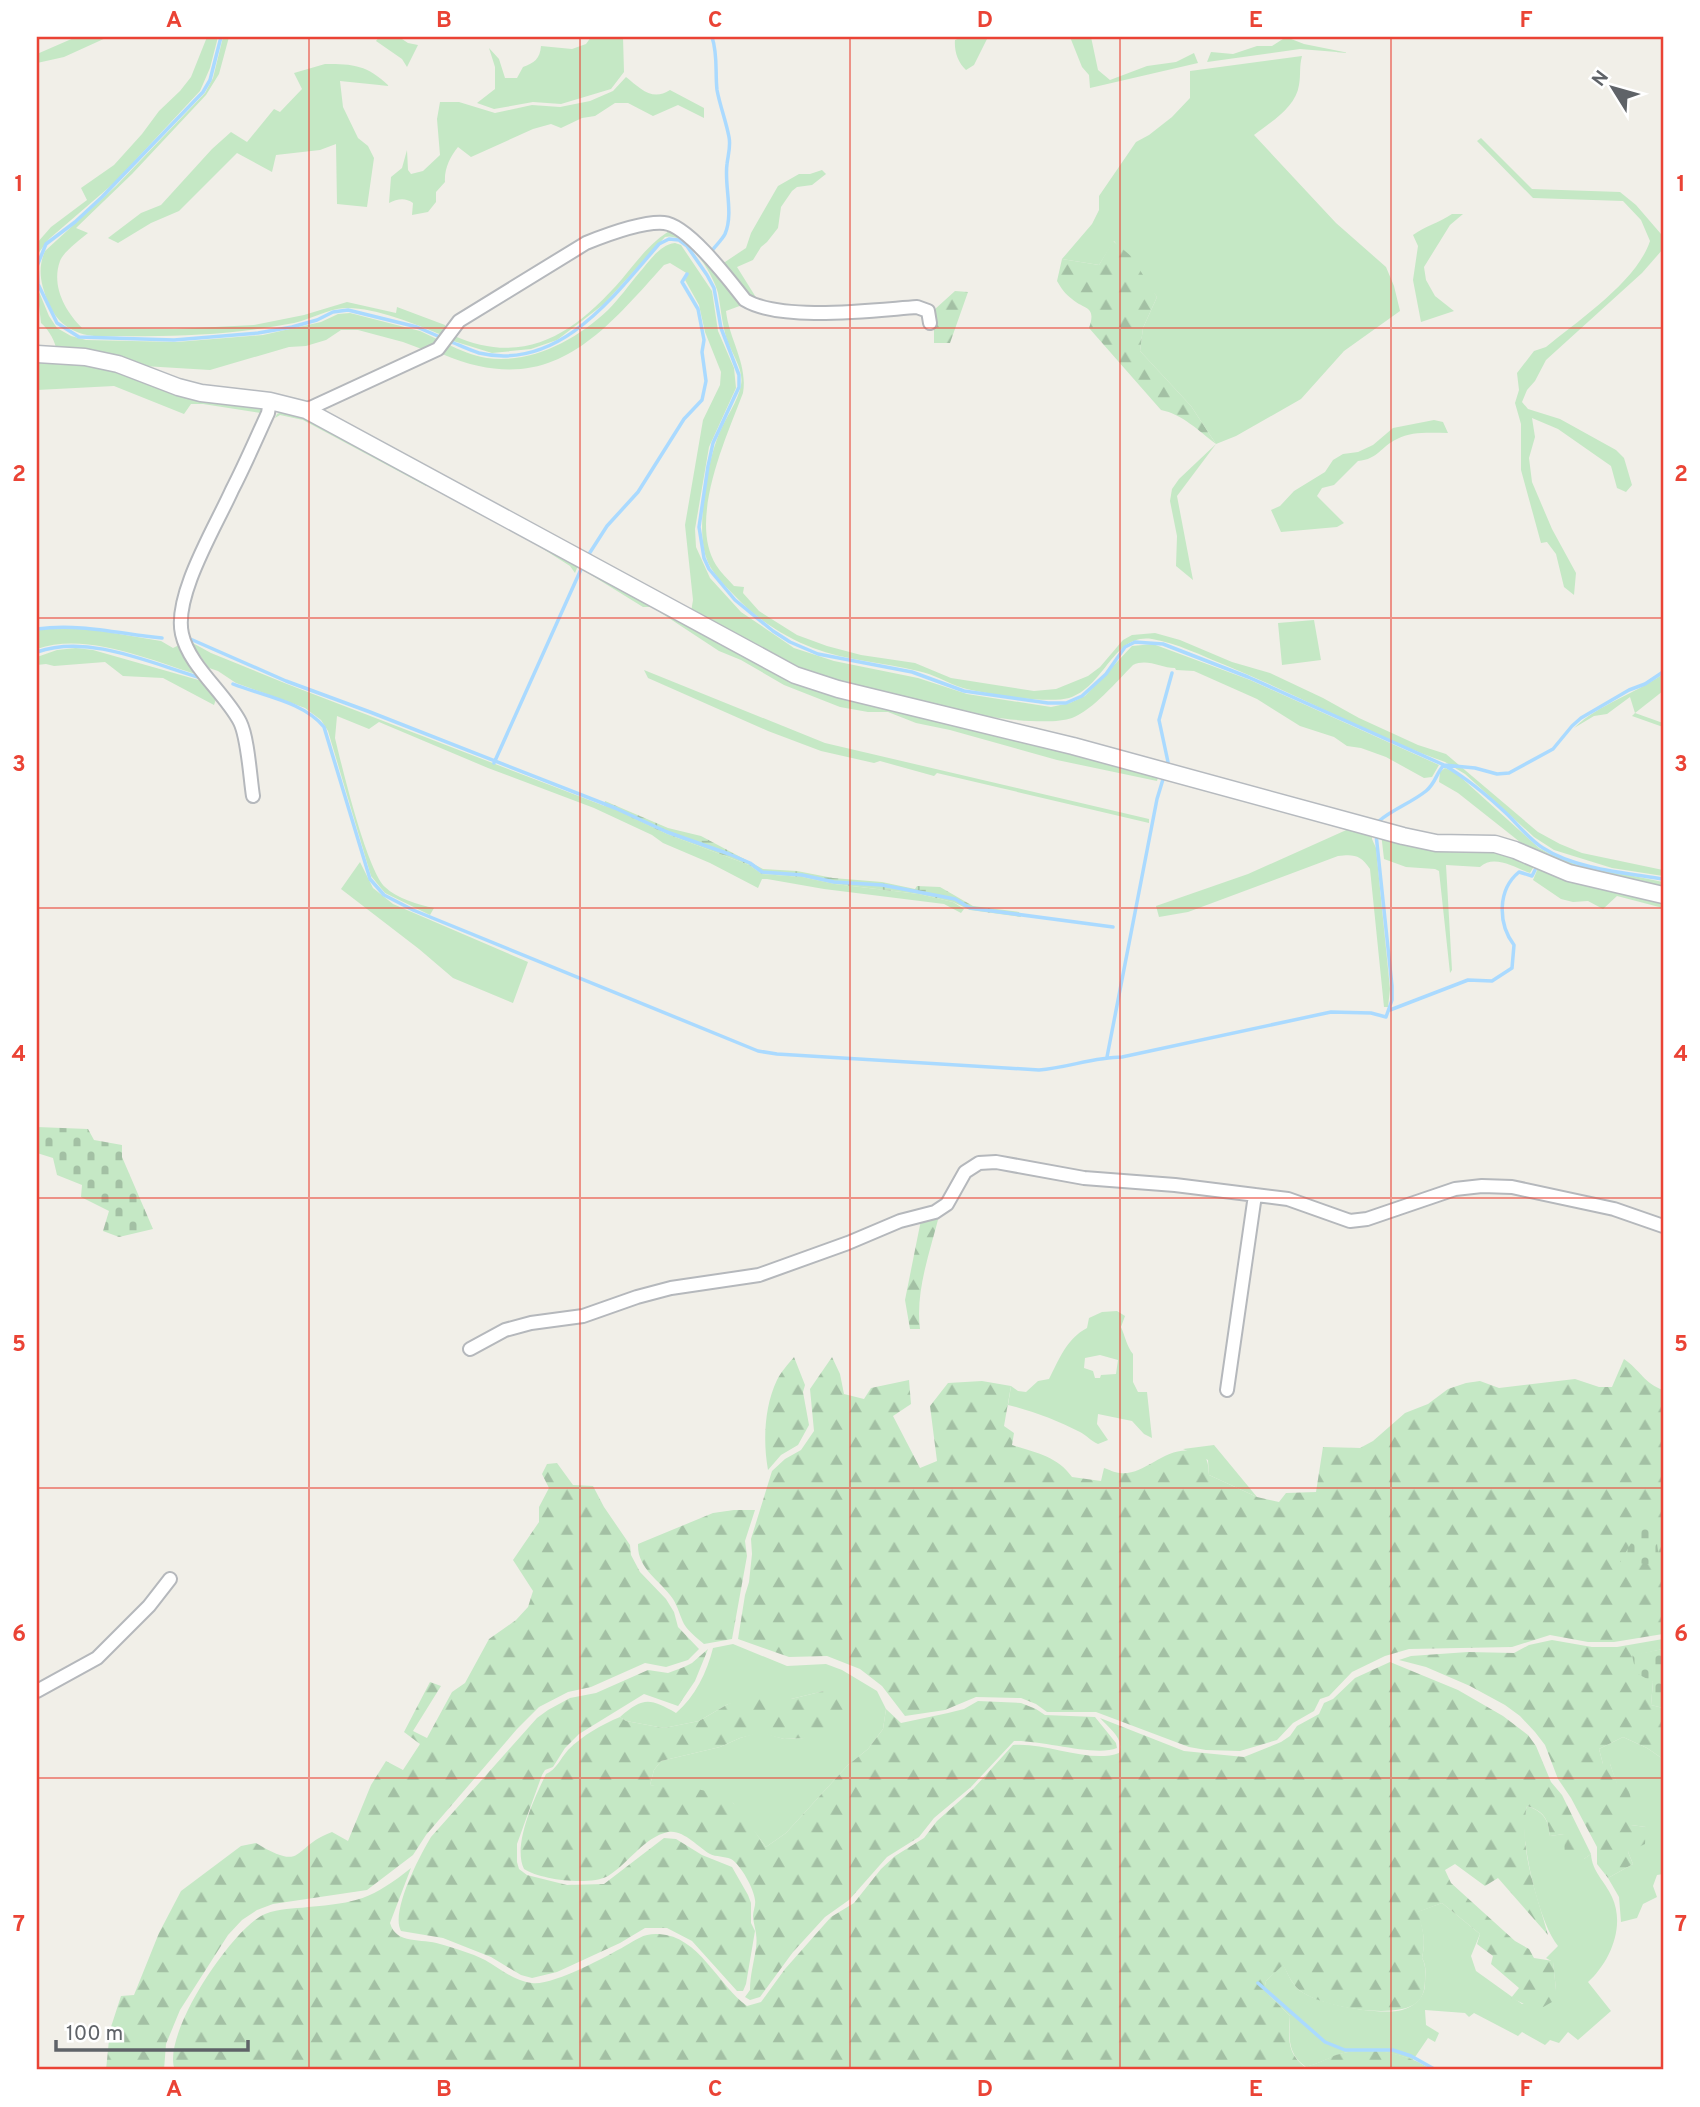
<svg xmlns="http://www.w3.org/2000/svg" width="1700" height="2107" font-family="Overpass,sans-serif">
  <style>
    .grass { fill: #c5e8c5; fill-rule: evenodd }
    .forest { fill: url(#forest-firs) }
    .wetland { fill: url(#wetland-marsh) }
    .cemetery { fill: url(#cemetery-stones) }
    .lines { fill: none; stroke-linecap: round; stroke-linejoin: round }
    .stream { stroke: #aadaff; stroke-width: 3.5 }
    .street-casing { stroke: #b5b8bc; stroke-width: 16 }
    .secondary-casing { stroke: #b6babf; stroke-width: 19 }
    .street { stroke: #fff; stroke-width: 12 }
    .secondary { stroke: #fff; stroke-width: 16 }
    .grid { fill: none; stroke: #ea4335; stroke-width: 2; stroke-opacity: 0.55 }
    .neatline { fill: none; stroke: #ea4335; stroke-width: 2.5 }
    .grid-label { font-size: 23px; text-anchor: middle; font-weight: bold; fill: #ea4335 }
  </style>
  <defs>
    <pattern id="forest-firs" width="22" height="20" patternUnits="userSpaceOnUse" patternTransform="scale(1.75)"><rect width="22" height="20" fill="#c5e8c5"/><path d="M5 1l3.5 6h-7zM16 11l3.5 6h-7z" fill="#a3c0a4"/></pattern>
    <pattern id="wetland-marsh" width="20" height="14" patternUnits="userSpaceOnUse" patternTransform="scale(1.75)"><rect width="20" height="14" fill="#c5e8c5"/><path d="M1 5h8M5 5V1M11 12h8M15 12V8" fill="none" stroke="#a3c0a4"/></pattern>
    <pattern id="cemetery-stones" width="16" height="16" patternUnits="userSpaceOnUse" patternTransform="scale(1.75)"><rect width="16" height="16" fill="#c5e8c5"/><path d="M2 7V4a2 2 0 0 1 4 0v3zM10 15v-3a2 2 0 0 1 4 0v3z" fill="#a3c0a4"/></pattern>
  </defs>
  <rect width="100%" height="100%" fill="#f1efe8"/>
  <path class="grass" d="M76,37H108L64,57L37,63V54Z
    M207,37H218L210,68L200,91L114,183L49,239L37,255V243L51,227L87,200L81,188L114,165L142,134L159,111L180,91L191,77Z
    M223,37H229L219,74L206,95L132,174L76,228L88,233C80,240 64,251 60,261C51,286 65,311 82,328L176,329L254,325L304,315L347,302L396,313L397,307L445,325V333L442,335C415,324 374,307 345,308C327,309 312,319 294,323C237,334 182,337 124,336C109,336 91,338 77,332C62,326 54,316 48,302C41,285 37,269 45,251L116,186L205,93L213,78Z
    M379,37H399L408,43L418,45L407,67L402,59L376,41Z
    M591,37H623L624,72L611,89L561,104L533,102L494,109L477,103L495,89V67L489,48L499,59L505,78H517L523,67C534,63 540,59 541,46L572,49L586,44Z
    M962,37H988L974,65L966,70C958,63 954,51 955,40Z
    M1070,37H1091L1098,70L1110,80L1147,66L1176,62L1194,53L1198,63L1090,88L1089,75L1082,67Z
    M1286,37L1304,44L1349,53L1300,49L1207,62L1211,52L1233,54L1257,46H1272Z
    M1302,56C1299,67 1301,75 1299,85C1296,107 1271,122 1254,135L1336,223L1386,267L1394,286L1400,311L1344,351L1301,399L1236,436L1216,444L1177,496L1193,580L1176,566L1177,536L1170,501L1172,489L1179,479L1216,444L1191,406L1140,351L1143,328L1157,297L1114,241L1099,265L1062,259L1092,224L1099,210V196L1136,142L1149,135L1172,117L1190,98V71Z
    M325,64C354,64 367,65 389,86L340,81L343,107L358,138L368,146L374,158L367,207L337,204L336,144L320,150L276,155L272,172L237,153L179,211L151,223L118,243L108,238L141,213L161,205L212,149L231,132L247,142L274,109L280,112L302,89L294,73Z
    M626,77C640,88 652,102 670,90L704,108V118L678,105L653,116L628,103H615L595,116L582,118L561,128L551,124L533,129L471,157L458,147C450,157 444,169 445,182L436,192V202L428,212L412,215L413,203C405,197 397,199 389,203L391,177L402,168L407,150L408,170L411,174L423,171L440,155L437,119L440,102H459L495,113L532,105L560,107L590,101L613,91Z
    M1481,138L1532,189L1620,192L1636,205L1661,234L1663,249L1642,273L1546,360L1535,381L1527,390L1522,402L1528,409L1560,419L1616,450L1624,458L1632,485L1626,492L1617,488L1611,466L1558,429L1532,418L1535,437L1529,458L1532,482L1552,529L1576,573L1574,595L1564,587L1556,554L1547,542L1541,543L1521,470V424L1515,403L1519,390L1517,373L1534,351L1546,347C1579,320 1637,281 1650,241L1641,220L1623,201L1533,198L1477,141Z
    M822,170L826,174L812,185L797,187L792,191L781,207L778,228L767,242L761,247L753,260L737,267L757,299L751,302L722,264L746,248L751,233L778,186L799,174H810Z
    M1452,214H1463L1450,225L1424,267L1426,280L1435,296L1454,311L1421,322L1413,280L1418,246L1413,235C1425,226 1439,223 1452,214Z
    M673,229L680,234L745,304L726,311C729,339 748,364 743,393C726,438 688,520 716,565C721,573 728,579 734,586L744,587L743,593L759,611L797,635L827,646L861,655L915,663L951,678L1034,691L1056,689L1088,676L1100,667L1123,640L1132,635L1155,633L1180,640L1232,662L1270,673L1323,698L1359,718L1418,745L1446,754L1538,832L1560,844L1582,853L1663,870V876L1612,868L1554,850L1534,837L1465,774L1445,762C1370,735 1299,695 1225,665C1202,656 1177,643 1152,639C1113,633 1105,687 1069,698C1047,704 986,694 963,688C947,683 934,674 918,671C883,662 846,661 813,648C784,637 755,618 734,595C724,585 710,571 706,557C696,528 707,462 719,434C725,418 738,402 741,385C744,370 732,354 727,340C722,324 721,309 718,293C713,274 687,231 665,237L604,304L557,340L531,349L492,353L450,340L452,335C525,368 575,333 622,279C637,261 652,240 673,229Z
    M675,243L681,245L712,291L718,331L734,368L736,388L709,447L695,529L696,547L710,578L741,612L794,648L834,661L918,678L967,694L1051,707L1070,703L1085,696L1132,646L1153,644L1250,680L1439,765L1432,777L1424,778L1386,757L1361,748L1347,746L1334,737L1300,726L1257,699L1194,671L1176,670L1175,668C1161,668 1147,658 1133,665C1117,681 1093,710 1072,718C1026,734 843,689 795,669C760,654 724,631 691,612L693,600L685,525L703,420L720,385L721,372L705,332L699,305L685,280L688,274L670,263L664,265C598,339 548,399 442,354L447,344C460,350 473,356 487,358C532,364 576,340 608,310C619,299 629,285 639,273C649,262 659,245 675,243Z
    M37,287L49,316L57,328L71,336L86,340L177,342L263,335L321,322L338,314L350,313L420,331L441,341L427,351L403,342L358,330H341L326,340L306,346L289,347L210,370L127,365L57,353C56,342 49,330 41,323Z
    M37,362L98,367L264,405L261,413L203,404H191L184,414L114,386L37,390Z
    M283,411L298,412L579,563L575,573L570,566L529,540L431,486H426L303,420L280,415L275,418L277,414Z
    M1434,420L1443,422L1448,433C1431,433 1412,431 1397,439C1380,447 1379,459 1358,461L1334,485L1322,488L1317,496L1344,523L1337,527L1281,532L1271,510L1280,506L1294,491L1325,472L1333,460L1343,454L1358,452L1373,445L1393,428Z
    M586,565L773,670L1159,774L1157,781L1057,760L950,730L916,723L888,712H868L840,707L784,685L741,660L719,651L652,607H643L583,570Z
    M1314,620L1321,660L1282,665L1278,623Z
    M59,628L89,629L161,641L173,648L179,645L202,676C152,661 87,631 37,649V630Z
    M189,641L211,653L287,684L615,810L667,834L749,865L762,874L802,877L835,884L919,894L953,902L964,909L961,913L944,904L824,889L767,879H762L758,888L710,863L663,843L652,835L594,808L488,768L379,722L369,729L337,716L335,738C342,767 367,870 385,887C396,898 419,905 434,908L430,915L385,893L371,876L328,731L321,720L305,708L236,683L218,671L209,668Z
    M76,648L93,650L202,681L216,699L214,705L163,678L123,676L105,662L54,666L46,664L37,665V657L57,650Z
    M644,670L825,743L1149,819V823L937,773L934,776L880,761L874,763L821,751L768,731L648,678Z
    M1663,674V691L1635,713L1663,723V727L1632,716L1635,713L1630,697L1607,714L1594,716L1574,728C1599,704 1635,694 1663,674Z
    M1445,768L1456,773L1539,848L1550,854L1575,864L1663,882V889L1581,872L1530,850L1458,793L1439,782L1440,772Z
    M1353,827L1372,831V839L1376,848L1390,989L1388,1007H1384L1370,869C1361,855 1354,854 1338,856L1188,912L1159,917L1156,906L1248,874Z
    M1381,833L1504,851L1663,899V908L1617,896L1603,909L1588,901L1573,902L1561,899L1533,880L1538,868H1533L1530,873C1515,868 1494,854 1480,867L1446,865L1452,970L1450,973L1439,871L1435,869L1406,867L1384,859Z
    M360,862L373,888L393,904L528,962L513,1003L453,978L419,949L341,889Z
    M1117,1311L1125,1316L1121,1327C1125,1336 1127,1347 1133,1354V1382L1138,1392H1147L1152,1438L1144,1434L1132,1421L1098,1414L1097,1424L1108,1440L1098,1444C1091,1441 1086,1435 1080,1432C1057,1420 1033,1411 1008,1405L1011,1386L1018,1391L1026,1392L1038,1381L1049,1379C1059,1360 1066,1339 1087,1328L1089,1318L1102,1312ZM1100,1355L1118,1360L1116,1374L1101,1375L1100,1378H1095L1093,1371L1084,1368L1085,1358Z
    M1214,1445L1257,1497L1209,1475L1208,1460L1183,1449Z
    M733,1644L787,1666L826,1664L842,1670L877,1691L886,1709L883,1729L868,1749L848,1765L786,1833L766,1847L733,1803L650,1785L654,1770L661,1761L720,1747L740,1738L760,1732L784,1739L804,1738L824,1691L791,1699L728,1704L699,1721L664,1728L626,1721L620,1717C643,1697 650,1698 676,1713C695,1697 707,1672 713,1648Z
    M1623,1737L1647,1748L1663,1759V1874L1657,1875L1653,1886L1657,1897L1643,1904L1637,1918L1621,1922L1619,1897L1608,1878L1633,1864L1628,1852L1646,1827L1631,1825L1610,1764H1603L1599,1749Z
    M1527,1806C1544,1812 1548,1819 1550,1836L1564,1834L1584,1859L1591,1854C1592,1872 1605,1881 1612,1897C1626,1927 1609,1963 1588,1982L1611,2011L1578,2040L1568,2032L1559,2043L1550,2040L1545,2045L1522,2032L1518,2036L1474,2013L1469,2017L1465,2013L1425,2010L1426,2025L1439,2033L1435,2042L1428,2038L1413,2060C1391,2051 1359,2047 1337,2055C1326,2059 1317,2064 1306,2067C1287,2054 1289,2037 1290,2016L1264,1990L1266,1981L1283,1964C1287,1972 1291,1982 1297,1988C1312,2004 1380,2016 1402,2010C1414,2007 1425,1997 1425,1984C1425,1974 1427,1966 1422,1958C1426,1940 1423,1929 1417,1912L1442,1903L1480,1934L1471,1956L1476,1971L1522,2004L1556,1990L1553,1962L1546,1958L1558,1946C1540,1924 1525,1857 1524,1828C1523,1821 1526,1813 1527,1806Z"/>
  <path class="forest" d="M1113,241L1131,256L1157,297L1143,328L1140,351L1191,406L1216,444C1199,431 1182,414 1161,410L1089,328C1097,305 1084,310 1072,299C1065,294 1061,288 1057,281L1062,259L1099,265Z
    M955,291L968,292L950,343H934V310Z
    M940,1212C931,1249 915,1290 920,1329H910L905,1300L921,1220Z
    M794,1357L805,1385L803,1392L809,1425L798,1445L781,1455L768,1470C763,1442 764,1407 777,1380C781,1372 788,1364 794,1357Z
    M832,1357L840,1374L844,1394L864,1399L871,1388L909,1380L911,1404L893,1416L920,1468L937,1461L930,1406L948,1383L982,1381L1011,1386L1004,1426L1014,1433L1012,1445C1036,1453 1057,1456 1072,1477L1101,1481L1104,1468C1108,1469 1115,1473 1120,1473C1145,1476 1164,1446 1193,1451C1208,1454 1208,1462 1209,1475L1257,1497L1279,1502L1286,1493L1316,1492L1323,1447L1360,1448L1373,1441L1405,1413L1428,1404L1448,1389L1466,1383L1480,1381L1499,1388L1575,1379L1599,1387H1612L1624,1359C1639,1369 1645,1384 1663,1390V1634L1614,1642H1588L1550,1635L1512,1647L1409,1649L1385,1656L1352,1672L1329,1696L1320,1699L1314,1711L1293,1723L1277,1740L1240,1751L1206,1750L1189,1747L1096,1712H1047L1036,1704L1021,1698L976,1697L945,1710L905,1716L882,1686L860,1669L827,1656L789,1657L738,1639L745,1595L749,1582L752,1554L751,1539L772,1471L785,1459L801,1450L814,1431L810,1389Z
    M557,1463L573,1485L593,1486L604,1507L630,1545L631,1555L640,1572L666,1599L674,1612L678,1627L699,1649L688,1660L666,1667L645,1663L591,1687L568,1692L539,1707L517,1729L426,1835L413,1855L367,1890L273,1904L257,1910L242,1920L228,1935L180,2010L166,2044L164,2070H106L110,2030L121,1996L134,1995L159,1933L181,1891L241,1846L256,1843C306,1873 291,1847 332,1832L348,1841L371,1785L386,1761L403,1770L420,1744L404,1732L430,1682L441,1686L413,1731L427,1738L452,1692L465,1683L489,1639L516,1620L528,1607L533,1591L513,1560L539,1522V1507L549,1488L542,1474L547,1464Z
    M734,1510H755L745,1541L747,1556L732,1639L704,1644C697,1638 689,1632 684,1624C680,1616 678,1607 673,1599C660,1580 637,1569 638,1544L713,1513Z
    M1663,1639V1649L1632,1656L1653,1682L1651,1705L1663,1708V1759L1647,1748L1623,1737L1599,1749L1603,1764H1610L1617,1783H1627L1634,1811L1631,1825L1646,1827L1645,1844L1628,1852L1633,1864L1608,1878L1597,1864V1847L1571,1798L1558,1779L1545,1745L1535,1732L1520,1716L1505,1705L1470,1686L1426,1667L1399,1660L1411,1656L1468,1652L1514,1653L1529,1645L1552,1640L1592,1647H1617Z
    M708,1649L695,1681L678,1706L644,1694L579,1734L565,1748L553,1767L545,1770L542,1775L517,1844V1862L519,1869L527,1875L567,1885L604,1884L664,1838L676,1839L702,1855L732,1867L748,1895L751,1903V1923L755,1931L746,1984L743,1991H737L692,1941L667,1928H645L620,1943L557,1972L532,1978L521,1975L491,1957L443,1938L401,1931C390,1912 420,1855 431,1837L537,1718L548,1710L570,1698L596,1693L648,1670L668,1673L684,1667L692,1663Z
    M1390,1662L1458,1690L1503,1716L1528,1735L1536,1746L1551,1782L1562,1795L1591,1854L1584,1859H1565L1564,1834L1550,1836C1548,1819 1544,1811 1527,1806C1518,1848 1537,1894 1548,1935L1498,1878L1485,1886L1455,1864L1445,1870L1451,1883L1515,1941L1529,1949L1534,1958L1553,1961L1556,1990L1552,2002L1538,2010L1511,1998L1519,1988L1491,1964L1493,1956L1477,1944L1480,1934L1442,1903L1418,1912C1423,1929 1426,1940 1422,1958C1426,1965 1425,1970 1425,1978C1425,1988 1424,1997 1416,2003C1396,2020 1315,2007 1297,1988C1291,1982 1287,1972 1283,1965L1266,1981L1264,1990L1290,2016C1288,2037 1287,2054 1305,2067C1317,2064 1326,2059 1336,2055C1367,2045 1407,2053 1432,2070H175C160,2036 233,1927 265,1914C280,1908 293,1909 308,1907C357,1903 372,1899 411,1868L390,1923C396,1945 422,1938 440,1944C454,1948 471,1953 485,1960C500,1968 513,1981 532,1983C552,1986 606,1957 625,1946C637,1939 644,1933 659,1934C699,1936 718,1985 747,2006L761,2002L785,1969L831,1917L854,1903L881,1869L895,1856L924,1838L937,1821L973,1789L1013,1745C1046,1742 1090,1764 1119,1753C1125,1739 1109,1728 1100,1718L1184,1751L1244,1757L1281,1742L1290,1736L1297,1726L1319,1714L1324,1703L1333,1699L1355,1678Z
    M824,1691C842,1692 847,1700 855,1714L829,1730L804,1738L784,1739L760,1733L740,1738L720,1747L661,1761L654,1770L650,1785C678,1789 708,1785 732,1802C746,1813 755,1834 766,1847L786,1833L848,1765L868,1749L883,1729L886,1709L901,1723L948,1713L964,1709L978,1701L1021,1703L1036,1709L1045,1715L1095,1717L1116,1743L1117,1748C1095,1757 1043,1740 1014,1741L971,1787L934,1818L919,1837L887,1857L849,1900L825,1917L793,1952L760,1997L750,2000L745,1997L750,1990C750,1975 754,1962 756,1948C758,1934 754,1928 753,1916C753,1911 756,1905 755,1900C754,1889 741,1865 731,1859C724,1856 716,1857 710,1854C698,1847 683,1829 668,1832C644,1837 628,1864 608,1876C590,1886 541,1880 524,1869C512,1845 535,1797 546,1774C557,1769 560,1759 568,1750C583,1735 601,1725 620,1717L626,1721L664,1728L699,1721L728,1704L748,1698L791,1699Z"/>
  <path class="wetland" d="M605,801L668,828L701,836L763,869L797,871L833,878L882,882L915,889L917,886L940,887L973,906L1019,912L1021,917L970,910L953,902L919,894L835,884L802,877L762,874L749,865L667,834L604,806Z"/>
  <path class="cemetery" d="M37,1127L88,1129L94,1140L122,1145V1157L153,1229L119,1237L103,1231L109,1211L81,1197L82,1185L57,1175L53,1158L37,1153Z
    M1654,1522L1660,1565L1620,1562L1643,1523Z
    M1663,1649V1708L1651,1705L1653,1682L1636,1673L1632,1655Z"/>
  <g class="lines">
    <path class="stream" d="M221,37L210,80L203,92L102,197L75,222L46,244L37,266L38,284L57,323L79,337L174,340L258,333L292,327L317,320L333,312L348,310L417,327L440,337
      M711,252C715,246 722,240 725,234C734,213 724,186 727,164C728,155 731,147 729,137C726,121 720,106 717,90C715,72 718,55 712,37
      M449,341C459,345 469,350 479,353C559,372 614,296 659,244L669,239L679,240L687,246L707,275L714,288L721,328L739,375V387L713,443L708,466L699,527L704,558L709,569L735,600L773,631L790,642L818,654L912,672L964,691L1048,703H1066L1082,696L1106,674L1125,647L1135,642L1163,644L1248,677L1444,765C1468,779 1488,796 1508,815C1519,826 1530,840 1543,848C1575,869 1626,873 1663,879
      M589,554L607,526L638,492L684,419L702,400L706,381L702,352L704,340L698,309L682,282L687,274
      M37,629C80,623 120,634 162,638
      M188,638L286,681L370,712L615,808L667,832L729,854L750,863L762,872L802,875L834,882L882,885L955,899L970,908L1113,927
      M37,652C89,634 150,663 201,678
      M233,684C263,696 304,702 324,727L370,879L384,895L413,910L758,1051L777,1054L1039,1070C1067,1068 1094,1057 1122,1057L1331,1012L1371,1013L1386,1017L1392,1000V986L1376,834
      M1168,762L1159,720L1172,673
      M494,763L582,567
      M1379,821C1393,809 1411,803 1426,791C1436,783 1436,773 1444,765L1475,768L1497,774L1509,773L1553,749L1572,726L1581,718L1629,690L1645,684L1663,672
      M1390,1010L1468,980L1492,981L1512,968L1514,945C1498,924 1497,890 1519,872L1532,876L1535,870
      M1107,1057L1157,799L1164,776
      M1258,1983L1325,2042L1345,2050H1393L1411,2056L1436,2070"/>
    <g class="street-casing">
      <path id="street" d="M306,410L438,349L459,321L586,243C606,235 642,221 664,223C688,225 730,281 745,300C781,322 874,310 917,307L928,311L930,323
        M253,796C250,777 248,738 240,722C225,693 189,666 182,634C173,596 216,526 232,490C245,465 256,439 268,413L270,401
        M470,1349L505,1330L531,1323L583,1316L637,1297L671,1288L759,1275L848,1243L900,1221L935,1212L947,1204L965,1172L979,1163L996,1162L1084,1178L1175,1185L1288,1199L1350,1221L1367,1219L1455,1189L1482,1186L1512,1187L1614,1209L1663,1226
        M1227,1390L1255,1195
        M37,1691L97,1658L149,1606L170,1579"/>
    </g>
    <g class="secondary-casing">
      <path id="secondary" d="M37,354L85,357L118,364L178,387L201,393L270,401L306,410L795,675L838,689L1073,746L1403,836L1436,843L1495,844L1515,850L1569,873L1663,895"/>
    </g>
    <use href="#street" class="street"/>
    <use href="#secondary" class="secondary"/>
  </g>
  <path class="grid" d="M309,37V2070M580,37V2070M850,37V2070M1120,37V2070M1391,37V2070M37,328H1663M37,618H1663M37,908H1663M37,1198H1663M37,1488H1663M37,1778H1663"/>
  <rect width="1700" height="2107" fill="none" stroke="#ffffff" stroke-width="77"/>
  <g transform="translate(1613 88) rotate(307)" stroke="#ffffff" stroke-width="5" paint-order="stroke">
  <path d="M0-5L12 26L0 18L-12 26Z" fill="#5f6368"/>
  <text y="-10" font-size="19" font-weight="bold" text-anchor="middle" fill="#5f6368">N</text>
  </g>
  <path d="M56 2040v10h192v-10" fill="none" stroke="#5f6368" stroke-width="3.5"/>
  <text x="66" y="2040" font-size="21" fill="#5f6368" stroke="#ffffff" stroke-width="5" paint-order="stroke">100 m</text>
  <rect x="38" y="38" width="1624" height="2030" class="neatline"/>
  <g class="grid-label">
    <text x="174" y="27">A</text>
    <text x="444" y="27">B</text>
    <text x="715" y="27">C</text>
    <text x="985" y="27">D</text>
    <text x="1256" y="27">E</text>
    <text x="1526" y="27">F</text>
    <text x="19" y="191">1</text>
    <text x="1681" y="191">1</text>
    <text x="19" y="481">2</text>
    <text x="1681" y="481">2</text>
    <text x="19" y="771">3</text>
    <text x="1681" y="771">3</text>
    <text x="19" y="1061">4</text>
    <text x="1681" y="1061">4</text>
    <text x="19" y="1351">5</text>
    <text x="1681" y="1351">5</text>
    <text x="19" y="1641">6</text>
    <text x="1681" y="1641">6</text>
    <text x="19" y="1931">7</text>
    <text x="1681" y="1931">7</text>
    <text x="174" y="2096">A</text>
    <text x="444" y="2096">B</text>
    <text x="715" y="2096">C</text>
    <text x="985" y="2096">D</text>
    <text x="1256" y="2096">E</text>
    <text x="1526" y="2096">F</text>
  </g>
</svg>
